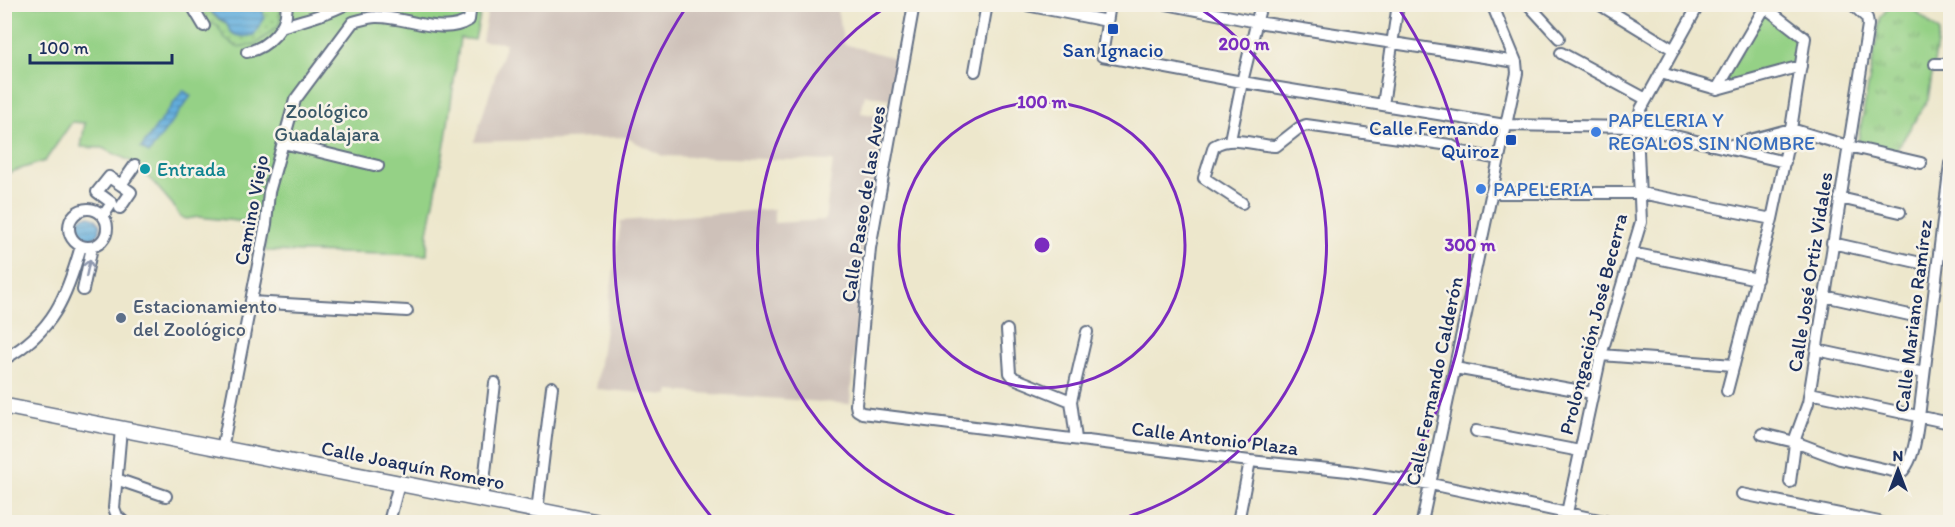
<svg xmlns="http://www.w3.org/2000/svg" width="1955" height="527" font-family="Itim,sans-serif">
  <style>
    .industrial { fill: #cec1b9 }
    .grass { fill: url(#grass-tufts); stroke: #588072; stroke-width: 1.5 }
    .park { fill: #95d186; stroke: #588072; stroke-width: 1.5 }
    .garden { fill: url(#garden-dots); stroke: #588072; stroke-width: 1.5 }
    .water { fill: url(#water-rules); stroke: #406f9e; stroke-width: 1.5 }
    .lines { fill: none; stroke-linecap: round; stroke-linejoin: round }
    .street-casing { stroke: #646f84; stroke-width: 14 }
    .secondary-casing { stroke: #646f84; stroke-width: 18 }
    .street { stroke: #fff; stroke-width: 10 }
    .secondary { stroke: #fff; stroke-width: 15 }
    .oneway { stroke: #8d97ae }
    .ring { fill: none; stroke: #7b2cbf; stroke-width: 3 }
    .transit-dot { fill: #1a4fb4; stroke: #f7f3e8; stroke-width: 2 }
    .shop-dot { fill: #3f7fe0; stroke: #f7f3e8; stroke-width: 2 }
    .culture-dot { fill: #0f9aa8; stroke: #f7f3e8; stroke-width: 2 }
    .service-dot { fill: #5c6f8a; stroke: #f7f3e8; stroke-width: 2 }
    .labels { text-anchor: middle; stroke-width: 5; stroke-linejoin: round; paint-order: stroke }
    .transit-label { font-size: 20px; fill: #164399; stroke: #f7f3e8 }
    .park-label { font-size: 20px; fill: #3a5868; stroke: #f7f3e8 }
    .shop-label { font-size: 20px; fill: #366cbe; stroke: #f7f3e8; text-anchor: start }
    .culture-label { font-size: 20px; fill: #0d838f; stroke: #f7f3e8; text-anchor: start }
    .street-label { font-size: 20px; fill: #1b2f5e; stroke: #f7f3e8 }
    .service-label { font-size: 20px; fill: #4e5e75; stroke: #f7f3e8; text-anchor: start }
    .centre { fill: #7b2cbf; stroke: #f7f3e8; stroke-width: 3 }
    .ring-label { font-size: 18px; text-anchor: middle; font-weight: bold; fill: #7b2cbf; stroke: #f7f3e8; stroke-width: 5; stroke-linejoin: round; paint-order: stroke }
  </style>
  <defs>
    <pattern id="grass-tufts" width="24" height="20" patternUnits="userSpaceOnUse" patternTransform="scale(1.5)"><rect width="24" height="20" fill="#95d186"/><path d="M3 7l-1-3M5 7V3M7 7l1-3M15 17l-1-3M17 17v-4M19 17l1-3" fill="none" stroke="#79aa71"/></pattern>
    <pattern id="garden-dots" width="8" height="8" patternUnits="userSpaceOnUse" patternTransform="scale(1.5)"><rect width="8" height="8" fill="#95d186"/><path d="M2 2h.1M6 6h.1" fill="none" stroke="#79aa71" stroke-width="1.8" stroke-linecap="round"/></pattern>
    <pattern id="water-rules" width="6" height="5" patternUnits="userSpaceOnUse" patternTransform="scale(1.5)"><rect width="6" height="5" fill="#64afdd"/><path d="M0 2.5h6" fill="none" stroke="#528fb6"/></pattern>
  </defs>
  <rect width="100%" height="100%" fill="#f7f3e8"/>
  <filter id="ink" filterUnits="userSpaceOnUse"><feTurbulence type="fractalNoise" baseFrequency=".0167" numOctaves="2"/><feDisplacementMap in="SourceGraphic" scale="12" xChannelSelector="R" yChannelSelector="G"/><feConvolveMatrix kernelMatrix="1 2 1 2 8 2 1 2 1" color-interpolation-filters="sRGB"/></filter>
  <filter id="wash" filterUnits="userSpaceOnUse"><feTurbulence type="fractalNoise" baseFrequency=".008" numOctaves="4" result="noise"/><feDisplacementMap in="SourceGraphic" scale="24" xChannelSelector="R" yChannelSelector="G"/><feGaussianBlur stdDeviation="1.35" result="paint"/><feColorMatrix in="noise" values="0 0 0 0 0 0 0 0 0 0 0 0 0 0 0 0 0 1.4 0 .05"/><feComposite in="paint" operator="in"/></filter>
  <g filter="url(#wash)">
    <rect width="100%" height="100%" fill="#ede7cc"/>
    <path class="industrial" d="M489,5H836L844,44L898,59L890,99L865,95L861,113L886,117L863,249L850,404L670,391L668,395L596,389L621,221L774,209V223L825,220L833,161L663,156L625,137L474,142L506,43L482,41Z"/>
    <path class="grass" d="M1891,5H1908L1939,31L1928,100L1894,154L1857,146L1881,16Z"/>
    <path class="park" d="M4,5H482L475,40L460,38L446,138L428,233L427,255L265,251L266,224L198,217L187,219L180,217L173,205L154,183L130,161L102,148L81,147L85,123L72,122L45,161L5,174Z
      M1765,10L1803,38L1799,64L1720,87Z"/>
    <path class="garden" d="M198,5H207C211,14 216,19 226,23L230,30L264,9L262,5H278L281,14L279,25L256,44L237,47L224,37L217,25L206,23Z"/>
    <path class="water" d="M207,5H262L264,17L254,35C246,37 236,38 230,31C229,28 227,24 225,22C216,16 212,15 207,5Z
      M183,90L191,96L149,153L141,148Z
      M76 228a12 12 0 1 1 24 0a12 12 0 1 1-24 0Z"/>
  </g>
  <g filter="url(#ink)">
    <g class="lines">
      <g class="street-casing">
        <path id="street" d="M191,4L204,26
          M914,4L870,248L856,405L857,410L862,413L1250,461L1348,471L1431,484L1609,522
          M1021,4L1107,21
          M1110,4L1102,56L1242,82L1505,125L1637,127L1785,162
          M1166,4L1257,22L1516,62
          M1528,4L1559,38
          M1602,6L1674,50
          M284,26C305,19 327,15 346,4
          M247,52C267,48 290,26 286,4
          M1561,53L1646,99
          M1935,64H1950
          M975,71L987,4
          M1661,73L1717,89L1801,66
          M1717,89L1765,7
          M1383,105L1398,4
          M1230,140L1242,82L1261,4
          M283,143L378,166
          M1724,147L1791,129L1848,146L1921,163
          M1491,193H1641L1772,219
          M1840,198L1900,212
          M1242,203L1204,178L1214,146C1232,134 1256,146 1276,146L1299,128L1306,125L1450,145L1462,152L1498,159
          M120,208L131,192L121,185
          M69 228a19 19 0 1 1 38 0a19 19 0 1 1-38 0Z
          M103,216L112,203L97,192L109,177L121,185L135,165
          M1832,243L1921,263
          M1632,253L1757,279
          M83,290L92,247
          M1824,296L1914,316
          M251,302L407,311
          M1007,330L1010,373L1014,378L1071,401
          M1817,350L1924,373
          M1601,355L1734,365
          M4,359C53,332 67,296 81,246
          M1455,368L1592,393
          M1727,391L1772,219L1791,129L1805,38L1761,4
          M1810,393L1950,423
          M121,429L114,508L117,516L124,522
          M1476,431L1580,451
          M1762,434L1795,442L1840,459L1897,472L1903,471C1915,456 1916,435 1919,417L1950,164
          M1076,439L1071,401L1087,332
          M222,449L266,224L269,192L295,100L353,22C361,20 369,17 376,17C406,16 442,37 469,20L471,4
          M116,479L166,496
          M1790,482L1796,436L1808,403L1868,25L1867,18L1852,4
          M1742,494L1879,522
          M482,500L495,383
          M537,511L552,387
          M389,522L399,484
          M1238,522L1250,461
          M1422,522L1517,73L1516,62L1492,4
          M1565,522L1601,355L1641,222L1637,127L1641,109L1699,4"/>
      </g>
      <g class="secondary-casing">
        <path id="secondary" d="M4,406L597,522"/>
      </g>
      <use href="#street" class="street"/>
      <use href="#secondary" class="secondary"/>
    </g>
    <defs><path id="oneway-shaft" d="M-6 0H5M1.5-3L5.5 0L1.5 3" fill="none" stroke-width="1.6" stroke-linecap="round" stroke-linejoin="round" transform="scale(1.5)"/></defs>
    <use class="oneway" href="#oneway-shaft" transform="translate(88 268) rotate(-78)"/>
  </g>
  <g class="ring">
    <circle cx="1042" cy="245" r="143"/>
    <path d="M975 522A285 285 0 0 1 889 5M1195 5A285 285 0 0 1 1109 522"/>
    <path d="M714 520A428 428 0 0 1 687 6M1397 6A428 428 0 0 1 1370 520"/>
  </g>
  <g class="transit-dot">
    <rect x="1107" y="23" width="12" height="12" rx="3"/>
    <rect x="1505" y="134" width="12" height="12" rx="3"/>
  </g>
  <g class="shop-dot">
    <circle cx="1596" cy="132" r="6"/>
    <circle cx="1481" cy="189" r="6"/>
  </g>
  <circle class="culture-dot" cx="145" cy="169" r="6"/>
  <circle class="service-dot" cx="121" cy="318" r="6"/>
  <g class="labels">
    <g class="transit-label">
      <text x="1113" y="57">San Ignacio</text>
      <text x="1499" y="135" text-anchor="end">Calle Fernando<tspan x="1499" dy="23">Quiroz</tspan></text>
    </g>
    <g class="park-label">
      <text x="327" y="118">Zoológico<tspan x="327" dy="23">Guadalajara</tspan></text>
    </g>
    <g class="shop-label">
      <text x="1608" y="127">PAPELERIA Y<tspan x="1608" dy="23">REGALOS SIN NOMBRE</tspan></text>
      <text x="1493" y="196">PAPELERIA</text>
    </g>
    <g class="culture-label">
      <text x="157" y="176">Entrada</text>
    </g>
    <g class="street-label">
      <text transform="translate(863 204) rotate(-81)" y="7">Calle Paseo de las Aves</text>
      <text transform="translate(251 210) rotate(-79)" y="7">Camino Viejo</text>
      <text transform="translate(1810 272) rotate(-81)" y="7">Calle José Ortiz Vidales</text>
      <text transform="translate(1913 316) rotate(-83)" y="7">Calle Mariano Ramírez</text>
      <text transform="translate(1593 324) rotate(-76)" y="7">Prolongación José Becerra</text>
      <text transform="translate(1434 381) rotate(-78)" y="7">Calle Fernando Calderón</text>
      <text transform="translate(1215 438) rotate(7)" y="7">Calle Antonio Plaza</text>
      <text transform="translate(413 465) rotate(11)" y="7">Calle Joaquín Romero</text>
    </g>
    <g class="service-label">
      <text x="133" y="313">Estacionamiento<tspan x="133" dy="23">del Zoológico</tspan></text>
    </g>
  </g>
  <circle cx="1042" cy="245" r="9" class="centre"/>
  <g class="ring-label">
    <text x="1244" y="50">200 m</text>
    <text x="1042" y="108">100 m</text>
    <text x="1470" y="251">300 m</text>
  </g>
  <rect width="1955" height="527" fill="none" stroke="#f7f3e8" stroke-width="24"/>
  <g transform="translate(1898 470)" stroke="#f7f3e8" stroke-width="4.5" paint-order="stroke">
  <path d="M0-4.5L10 22L0 15L-10 22Z" fill="#1b2f5e"/>
  <text y="-9" font-size="16" font-weight="bold" text-anchor="middle" fill="#1b2f5e">N</text>
  </g>
  <path d="M30 54v9h142v-9" fill="none" stroke="#1b2f5e" stroke-width="3"/>
  <text x="39" y="54" font-size="18" fill="#1b2f5e" stroke="#f7f3e8" stroke-width="4.5" paint-order="stroke">100 m</text>
</svg>
